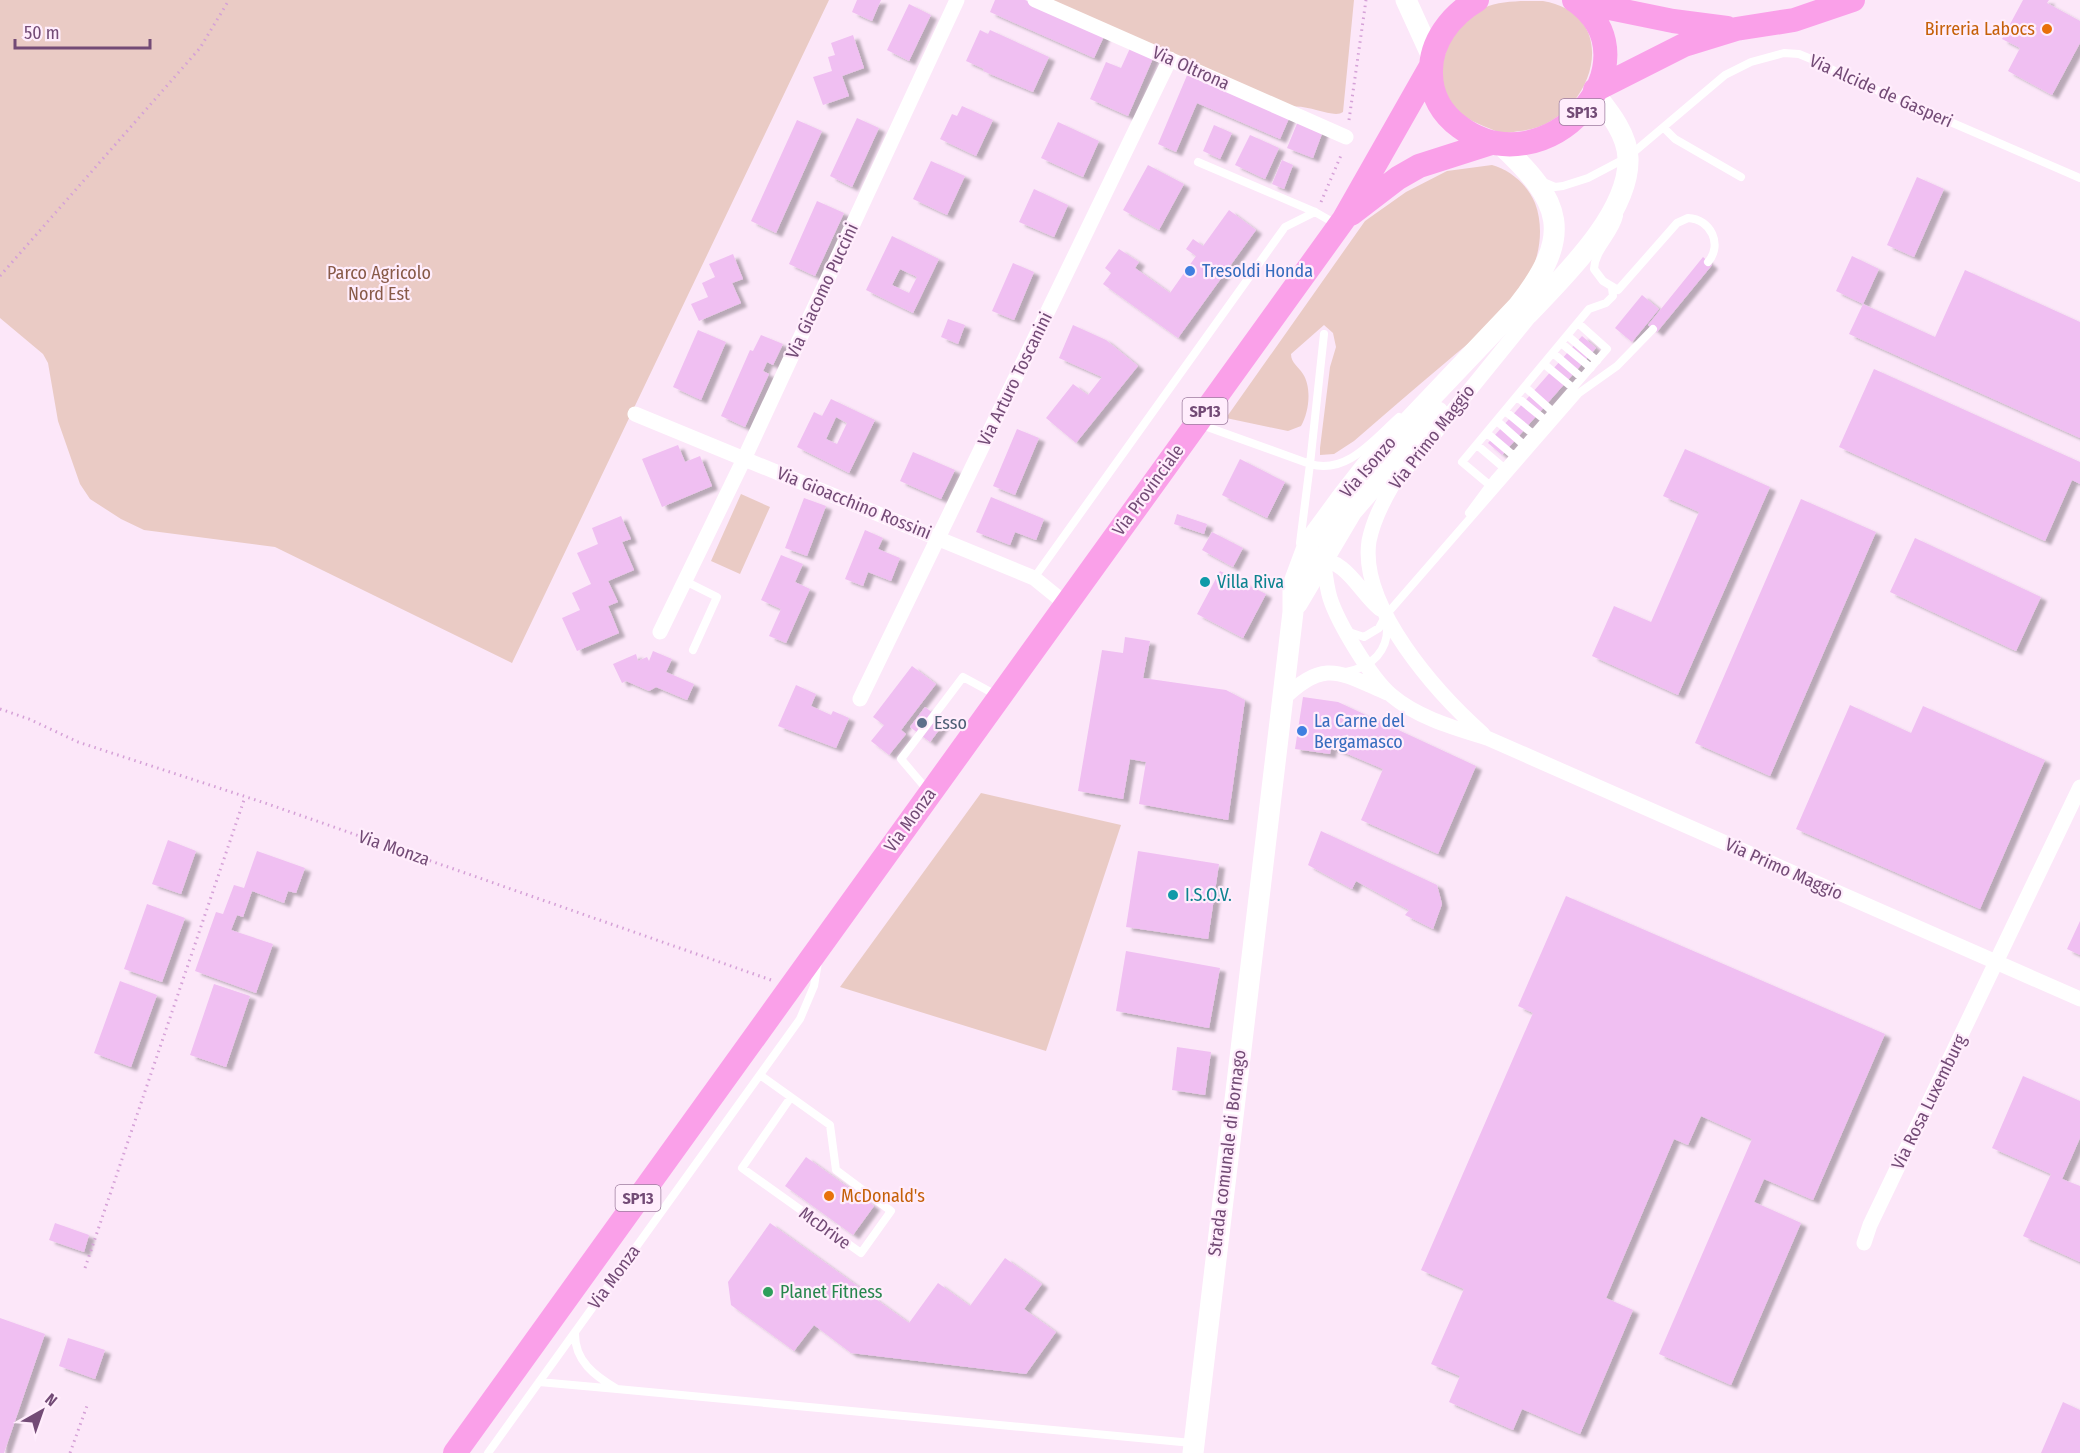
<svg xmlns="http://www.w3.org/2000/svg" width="2080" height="1453" font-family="'Fira Sans Condensed',sans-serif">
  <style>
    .green { fill: #eacbc5 }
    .building { fill: #f0bff2; fill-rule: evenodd; filter: url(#shadow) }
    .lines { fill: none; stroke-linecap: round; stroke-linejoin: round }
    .path { stroke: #d5a1d7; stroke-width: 3; stroke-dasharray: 1.5 4.5; stroke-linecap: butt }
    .lane { stroke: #fff; stroke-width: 8 }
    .street { stroke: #fff; stroke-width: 15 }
    .secondary { stroke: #fff; stroke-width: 21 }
    .primary { stroke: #faa0e9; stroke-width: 24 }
    .food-dot { fill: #e8710a; stroke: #ffedfc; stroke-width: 2 }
    .shop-dot { fill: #3f7fe0; stroke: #ffedfc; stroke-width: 2 }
    .culture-dot { fill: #0f9aa8; stroke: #ffedfc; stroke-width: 2 }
    .service-dot { fill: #5c6f8a; stroke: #ffedfc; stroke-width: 2 }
    .leisure-dot { fill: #2e9e5b; stroke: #ffedfc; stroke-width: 2 }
    .labels { text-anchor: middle; stroke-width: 4.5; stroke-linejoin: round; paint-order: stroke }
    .shield { fill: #ffedfc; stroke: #9d7c9e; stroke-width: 1.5 }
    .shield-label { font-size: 16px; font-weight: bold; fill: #734b76 }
    .food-label { font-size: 18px; fill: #c56008; stroke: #ffedfc; text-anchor: end }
    .street-label { font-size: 18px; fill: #734b76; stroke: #ffedfc }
    .shop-label { font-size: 18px; fill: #366cbe; stroke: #ffedfc; text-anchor: start }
    .park-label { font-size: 18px; fill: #885a48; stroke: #ffedfc }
    .culture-label { font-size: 18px; fill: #0d838f; stroke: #ffedfc; text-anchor: start }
    .service-label { font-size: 18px; fill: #4e5e75; stroke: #ffedfc; text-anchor: start }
    .leisure-label { font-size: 18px; fill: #27864d; stroke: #ffedfc; text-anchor: start }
  </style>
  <defs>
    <filter id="shadow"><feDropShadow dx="6" dy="4" stdDeviation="1.5" flood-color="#0004"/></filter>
  </defs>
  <rect width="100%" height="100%" fill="#fce7f9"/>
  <path class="green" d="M0,0H829L512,663L275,547L144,530L121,519L90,499L80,484L58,421L48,363L43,354L0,318Z
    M1045,0H1354L1343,112C1334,119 1308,104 1291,107Z
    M1543,1C1628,16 1591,125 1520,131C1513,132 1504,134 1498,132C1486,127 1470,121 1461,114C1422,85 1448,25 1484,8C1501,0 1525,1 1543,1Z
    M1492,165C1510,170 1527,184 1535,203C1543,224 1541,249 1532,270C1517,308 1475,337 1445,363C1414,389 1384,415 1354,441L1334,454L1320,455V448L1330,367L1336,347L1333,333L1324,325L1291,354C1291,363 1299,367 1303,374C1312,388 1309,412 1301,426L1288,431L1226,418L1365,221L1406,192L1447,171Z
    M741,494L770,507L740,574L711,561Z
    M981,793L1121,825L1046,1051L840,987Z"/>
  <path class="building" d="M857,0H881L872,21L852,12Z
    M995,0H1025L1105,34L1094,58L990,12Z
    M2023,0H2049L2047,3L2080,21V43L2052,95L2008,71L2020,48L2002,39Z
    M909,4L931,15L909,61L887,50Z
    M980,30L988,34L990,30L1049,57L1033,92L983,71L984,69L966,61Z
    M853,35L864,68L842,76L849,96L823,105L813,77L832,71L828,57L835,55L831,43Z
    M1131,46L1154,56L1128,116L1090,99L1106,62L1121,68Z
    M1188,73L1290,116L1280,139L1197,103L1176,152L1158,144Z
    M962,106L993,120L976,156L940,139L952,114L957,116Z
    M857,118L879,128L852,187L830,176Z
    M797,120L822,131L776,233L751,221Z
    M1298,121L1323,131L1313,158L1287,148Z
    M1058,122L1099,141L1083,177L1041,158Z
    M1214,125L1232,133L1220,159L1203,151Z
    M1250,135L1279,148L1265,179L1235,165Z
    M1282,160L1293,165L1284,189L1272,184Z
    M931,161L965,176L947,215L913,199Z
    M1148,165L1184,184L1159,230L1123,210Z
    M1917,177L1944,189L1914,257L1887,245Z
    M1034,189L1068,205L1054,237L1019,222Z
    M817,201L844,213L815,276L789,264Z
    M1229,210L1256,230L1178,338L1103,284L1111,273L1105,268L1119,249L1139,262L1135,268L1170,293L1196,256L1186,249L1193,239L1203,246Z
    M892,236L939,259L913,313L866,290ZM900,269L917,277L909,293L892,285Z
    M733,254L743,279L732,283L741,303L699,321L691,304L708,297L702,283L715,277L709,264Z
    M1852,256L1879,269L1863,304L1836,291Z
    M1703,257L1712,265L1657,332L1648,325Z
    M1013,263L1034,272L1014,320L992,311Z
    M1965,270L2080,322V438L1849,334L1863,304L1935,337Z
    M1642,295L1659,309L1632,342L1615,328Z
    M948,319L965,325L958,344L941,337Z
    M1073,325L1106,340L1138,366L1076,443L1046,418L1073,384L1088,395L1102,377L1059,358Z
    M698,330L726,342L701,400L673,387Z
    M761,335L783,344L773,365L767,362L763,371L769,374L745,427L721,416L750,350L753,351Z
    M1582,336L1596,348L1502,455L1488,443Z
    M1874,369L2080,462V484L2072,480L2045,541L1839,447Z
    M831,399L875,420L849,473L797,447L814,412L822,416ZM836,417L847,423L837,444L826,439Z
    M1017,429L1039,438L1015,495L993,486Z
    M678,445L685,462L700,456L712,486L662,507L642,459Z
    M1685,449L1770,487L1678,695L1592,656L1614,606L1651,622L1699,512L1663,496Z
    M913,452L955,470L941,499L900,481Z
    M1240,459L1285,482L1267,518L1222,495Z
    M991,497L1044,519L1036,540L1015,532L1010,545L976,532Z
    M804,498L826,506L807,556L785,548Z
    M1801,499L1876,532L1770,776L1695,743Z
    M1177,514L1207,524L1204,534L1174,524Z
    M621,516L631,539L622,542L634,570L608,581L618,602L608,606L619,633L577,651L562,618L580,610L572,593L591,584L577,553L598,544L592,528Z
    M865,530L883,538L878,549L900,558L891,581L868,572L863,586L845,579Z
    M1212,532L1243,548L1233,567L1202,550Z
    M1915,538L2041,597L2016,651L1890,592Z
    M781,555L803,564L795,582L810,589L786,643L769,636L781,609L761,600Z
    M1220,571L1266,594L1243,638L1197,614Z
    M1125,637L1150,641L1143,678L1226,690L1245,700L1228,820L1139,804L1146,762L1130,759L1123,799L1078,791L1102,650L1123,653Z
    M653,651L672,659L666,672L694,684L687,700L656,687L649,691L626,681L622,683L613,664L636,654L638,661L647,657L649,661Z
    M912,666L936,684L901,730L906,734L889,755L871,741L884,725L873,717Z
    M796,685L816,694L811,706L831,715L833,711L849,718L836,748L778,726Z
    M1303,697L1338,702L1476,766L1438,854L1361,820L1383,769L1331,747L1330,754L1295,749Z
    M1850,705L1911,733L1923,706L2045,760L1980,909L1796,829Z
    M925,707L945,722L930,742L910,727Z
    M1321,831L1437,885L1442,904L1433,929L1405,915L1409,910L1356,881L1352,889L1308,865Z
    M168,840L196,851L181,894L152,884Z
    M257,851L305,868L296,893L288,891L284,903L252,891L243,917L237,915L231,930L273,944L256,993L195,971L216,912L223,914L234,885L244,888Z
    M1138,851L1219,864L1208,939L1126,927Z
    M1566,896L1885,1034L1813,1200L1764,1179L1754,1202L1801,1223L1731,1385L1659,1354L1752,1139L1701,1116L1688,1145L1674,1139L1606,1298L1633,1310L1580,1434L1522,1409L1513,1430L1449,1402L1460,1376L1431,1364L1464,1289L1421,1270L1533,1013L1518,1006Z
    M147,904L185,918L162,982L124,969Z
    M2080,921V955L2067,949Z
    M1126,951L1220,968L1209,1028L1116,1011Z
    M120,981L157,995L131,1067L94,1053Z
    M214,984L250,996L226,1067L190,1055Z
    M1177,1047L1211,1052L1205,1095L1172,1090Z
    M2023,1076L2080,1101V1138L2062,1179L2080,1186V1262L2023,1236L2051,1174L1992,1148Z
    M806,1157L874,1206L853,1235L785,1186Z
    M55,1223L89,1235L84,1252L49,1240Z
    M770,1223L909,1323L938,1283L970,1306L1005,1258L1042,1284L1024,1309L1056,1332L1026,1374L851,1353L814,1325L794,1351L731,1305L728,1282Z
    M0,1318L45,1334L4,1453H0Z
    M68,1338L105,1350L95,1379L59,1366Z
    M2063,1402L2080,1410V1453H2041Z"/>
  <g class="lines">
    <path class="path" d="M1349,120L1366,0
      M1321,202L1342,153
      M0,276L200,48L229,0
      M0,709L29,719L78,742L268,804L771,980
      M85,1268L245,797
      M70,1453L88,1403"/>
    <path class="lane" d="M1664,128L1675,139L1741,177
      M1198,162L1315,212L1336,224
      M1541,181L1555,187L1563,186L1588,178L1628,157L1725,75L1751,62L1784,53L1799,54L1811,59L1851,79L2080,178
      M1619,216C1615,235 1595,249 1594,269L1603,281L1618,290L1677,223L1688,218C1711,219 1723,245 1708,262
      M1568,336L1597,361
      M1561,343L1591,368
      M1553,353L1582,378
      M1544,364L1573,388
      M1525,387L1553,412
      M1517,397L1545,420
      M1505,411L1533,434
      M1497,421L1524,445
      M1199,424L1310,464L1324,334
      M1487,433L1514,456
      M1477,445L1504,468
      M1493,488L1462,462L1589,309L1606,303L1613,296L1612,288
      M1469,513L1495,478L1607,349L1578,323
      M1300,543L1310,464C1347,475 1374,439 1399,417
      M1034,578L1285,227L1315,212
      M685,581L717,597L693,650
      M1349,632L1364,637L1379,628L1386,615L1579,393L1617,366L1653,329
      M1346,672C1372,667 1389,651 1387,624
      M929,792L901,759L963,677L998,696
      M760,1075L830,1125L836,1170L891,1211L861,1253L742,1168L791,1097
      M539,1382L617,1389C595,1376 574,1361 575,1332
      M617,1389L1192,1443
      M488,1453L800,1019L814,986L818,962"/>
    <path class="street" d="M1035,0L1346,137
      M635,414L1034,578L1066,604
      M1323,557C1325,570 1326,585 1330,598C1338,623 1371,678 1391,695C1418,718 1455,728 1487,738L2080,999
      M1316,559C1347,559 1359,592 1380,609
      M660,632L744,459L957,0
      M860,699L1170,59
      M1281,701C1324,658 1339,672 1387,693
      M1483,734C1438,694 1359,607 1369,541C1373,521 1382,503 1392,486L1537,307
      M1864,1243L1870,1225L2080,787"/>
    <path class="secondary" d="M1406,0L1432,57
      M1528,314C1564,276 1630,213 1628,158C1627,133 1608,111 1594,93
      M1297,604L1352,511L1438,412
      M1193,1453L1293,612V585L1309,542L1342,497L1367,465L1518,306C1574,235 1563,202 1500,144"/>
    <path class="primary" d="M1477,0C1451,15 1430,42 1431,73C1431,95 1442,114 1460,127C1546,191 1662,61 1574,0
      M1575,1L1673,21L1727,28
      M1595,90L1684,45L1736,29L1794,20L1853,0
      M1351,214L1398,178L1419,166L1491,143
      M455,1453L1344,219L1431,66"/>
  </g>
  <g class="food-dot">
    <circle cx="2047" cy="29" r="6"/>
    <circle cx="829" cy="1196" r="6"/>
  </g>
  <g class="shop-dot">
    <circle cx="1190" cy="271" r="6"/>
    <circle cx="1302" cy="731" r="6"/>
  </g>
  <g class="culture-dot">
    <circle cx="1205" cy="582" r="6"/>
    <circle cx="1173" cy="895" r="6"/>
  </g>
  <circle class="service-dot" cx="922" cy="723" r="6"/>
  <circle class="leisure-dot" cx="768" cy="1292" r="6"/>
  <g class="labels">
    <g class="shield">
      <rect x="1559.5" y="99" width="45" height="26" rx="4.5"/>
      <rect x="1182.5" y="398" width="45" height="26" rx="4.5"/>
      <rect x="615.5" y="1185" width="45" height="26" rx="4.5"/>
    </g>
    <g class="shield-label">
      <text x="1582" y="118">SP13</text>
      <text x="1205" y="417">SP13</text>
      <text x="638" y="1204">SP13</text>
    </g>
    <g class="food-label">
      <text x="2035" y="35">Birreria Labocs</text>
      <text x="841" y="1202" text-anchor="start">McDonald's</text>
    </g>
    <g class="street-label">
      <text transform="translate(1191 68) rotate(24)" y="6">Via Oltrona</text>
      <text transform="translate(1881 91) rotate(24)" y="6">Via Alcide de Gasperi</text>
      <text transform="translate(822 291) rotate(-65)" y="6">Via Giacomo Puccini</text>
      <text transform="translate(1015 379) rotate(-64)" y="6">Via Arturo Toscanini</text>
      <text transform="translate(1432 437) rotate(-52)" y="6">Via Primo Maggio</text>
      <text transform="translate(1368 467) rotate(-49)" y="6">Via Isonzo</text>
      <text transform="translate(1148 490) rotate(-54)" y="6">Via Provinciale</text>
      <text transform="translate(854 503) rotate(22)" y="6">Via Gioacchino Rossini</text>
      <text transform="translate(910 820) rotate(-54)" y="6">Via Monza</text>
      <text transform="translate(394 848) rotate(19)" y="6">Via Monza</text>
      <text transform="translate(1784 869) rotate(24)" y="6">Via Primo Maggio</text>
      <text transform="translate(1929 1102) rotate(-64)" y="6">Via Rosa Luxemburg</text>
      <text transform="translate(1227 1153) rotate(-83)" y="6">Strada comunale di Bornago</text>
      <text transform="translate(825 1228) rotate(36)" y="6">McDrive</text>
      <text transform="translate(614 1277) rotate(-54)" y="6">Via Monza</text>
    </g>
    <g class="shop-label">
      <text x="1202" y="277">Tresoldi Honda</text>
      <text x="1314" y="727">La Carne del<tspan x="1314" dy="21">Bergamasco</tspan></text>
    </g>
    <g class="park-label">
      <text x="379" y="279">Parco Agricolo<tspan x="379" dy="21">Nord Est</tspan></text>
    </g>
    <g class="culture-label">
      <text x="1217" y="588">Villa Riva</text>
      <text x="1185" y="901">I.S.O.V.</text>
    </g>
    <g class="service-label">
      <text x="934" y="729">Esso</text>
    </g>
    <g class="leisure-label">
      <text x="780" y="1298">Planet Fitness</text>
    </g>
  </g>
  <g transform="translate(42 1411) rotate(40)" stroke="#ffedfc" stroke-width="4.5" paint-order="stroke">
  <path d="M0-4.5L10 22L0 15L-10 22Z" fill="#734b76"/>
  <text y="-9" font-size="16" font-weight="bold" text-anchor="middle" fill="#734b76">N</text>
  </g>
  <path d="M15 39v9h135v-9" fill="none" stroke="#734b76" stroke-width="3"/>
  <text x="24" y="39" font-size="18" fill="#734b76" stroke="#ffedfc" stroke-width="4.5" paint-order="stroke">50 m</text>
</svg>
